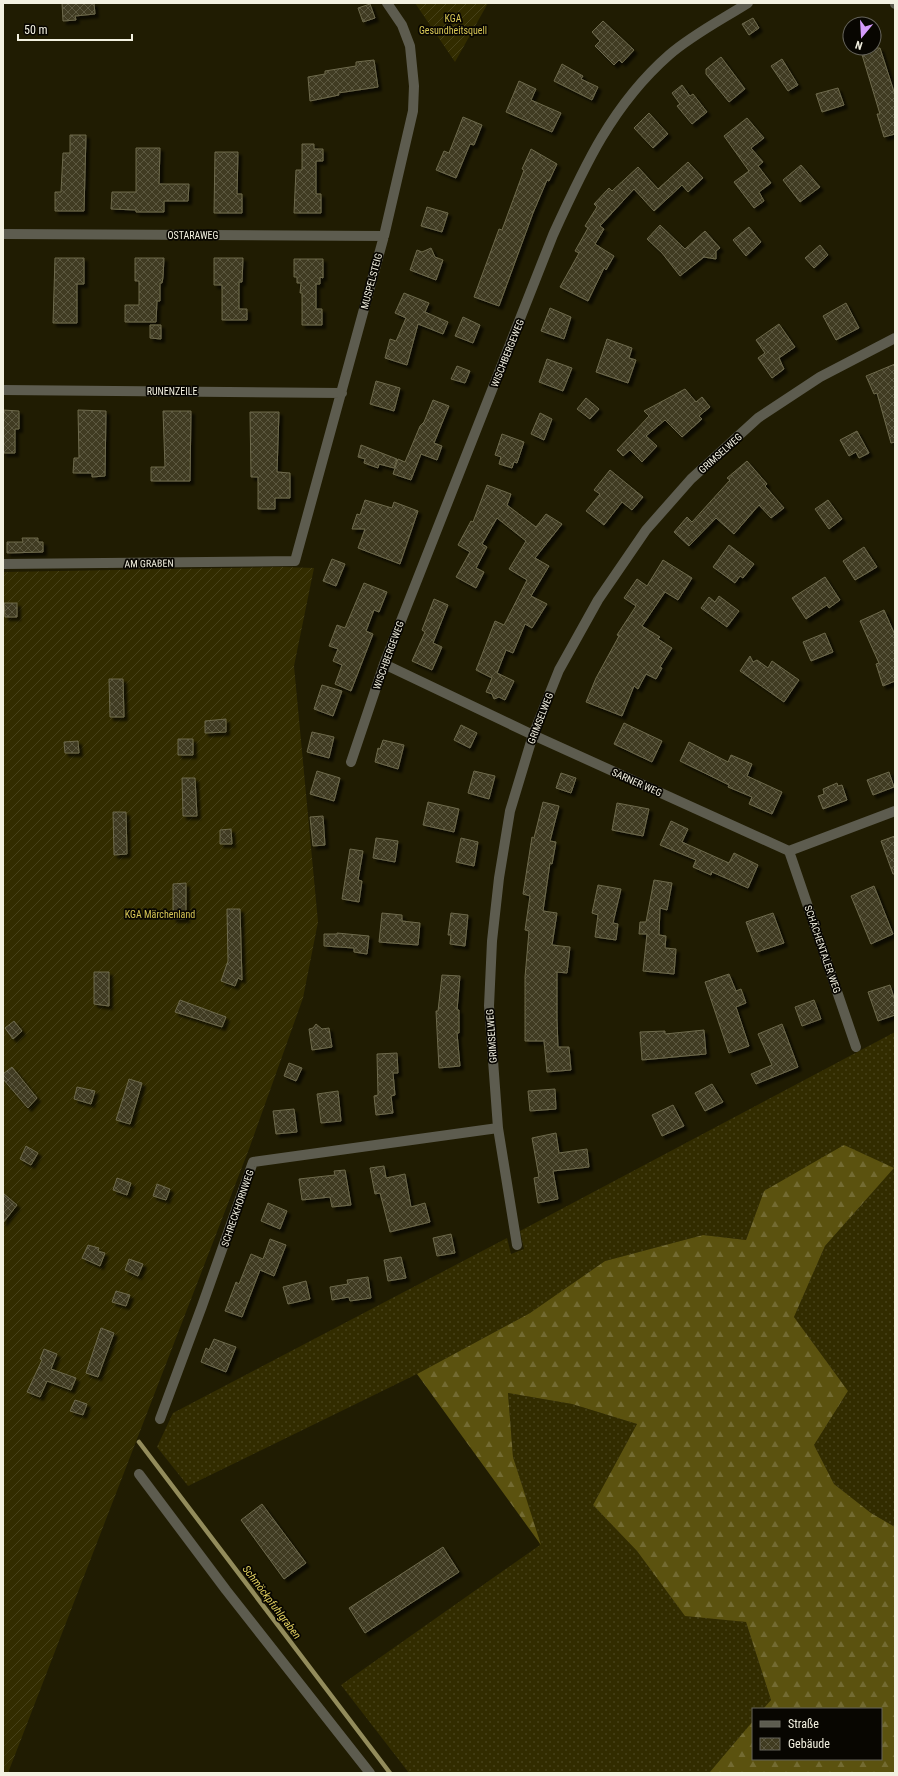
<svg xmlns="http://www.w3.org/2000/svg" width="898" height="1776" font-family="'Roboto Condensed',sans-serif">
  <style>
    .grass { fill: url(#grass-dots) }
    .forest { fill: url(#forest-firs) }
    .garden { fill: url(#garden-furrows) }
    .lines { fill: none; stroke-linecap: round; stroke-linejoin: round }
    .stream { stroke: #938c5b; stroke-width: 4.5 }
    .building { fill: url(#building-cross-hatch); stroke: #6e6a4d; filter: url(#shadow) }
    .minor { stroke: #5d5c4f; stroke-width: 10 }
    .labels { text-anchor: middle; stroke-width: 3.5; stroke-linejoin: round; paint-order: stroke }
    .park-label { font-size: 10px; fill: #d7c655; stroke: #080601 }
    .street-label { font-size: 10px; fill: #f3f1e1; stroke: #080601 }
    .water-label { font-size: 11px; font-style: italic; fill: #e0cf5e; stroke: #080601 }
  </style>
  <defs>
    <pattern id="grass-dots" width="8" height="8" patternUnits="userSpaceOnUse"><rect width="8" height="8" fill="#322c00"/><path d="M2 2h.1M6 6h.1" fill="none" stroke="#464119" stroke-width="1.8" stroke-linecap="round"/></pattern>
    <pattern id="forest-firs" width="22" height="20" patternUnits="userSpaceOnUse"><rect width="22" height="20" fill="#5b520f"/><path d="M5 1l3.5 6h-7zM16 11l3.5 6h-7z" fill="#736b32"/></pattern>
    <pattern id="garden-furrows" width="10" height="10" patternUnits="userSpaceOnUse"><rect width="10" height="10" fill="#322c00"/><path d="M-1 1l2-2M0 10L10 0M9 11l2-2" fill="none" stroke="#464119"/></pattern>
    <pattern id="building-cross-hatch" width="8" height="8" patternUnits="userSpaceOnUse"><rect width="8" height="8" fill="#403b20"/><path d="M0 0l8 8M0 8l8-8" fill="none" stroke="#5c5840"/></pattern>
    <filter id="shadow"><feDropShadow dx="3.5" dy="3.5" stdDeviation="1" flood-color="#0009"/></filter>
  </defs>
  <rect width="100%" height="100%" fill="#201c02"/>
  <path class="grass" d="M895,1032V1527L871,1513L834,1484L814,1445L848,1391L794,1317L825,1246L894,1168L764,1191L746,1240L703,1235L605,1261L530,1313L417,1374L188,1486L157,1447L173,1413L507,1238L511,1254L524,1249L520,1231Z
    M508,1393L572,1404L637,1424L593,1505L637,1551L685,1615L746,1622L771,1700L763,1709H753V1721L709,1773H409L341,1685L540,1545L513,1457Z"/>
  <path class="forest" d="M844,1145L894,1168L825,1246L794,1317L848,1391L814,1445L834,1484L871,1513L895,1527V1773H709L753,1721V1759H881V1709H763L771,1700L746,1622L685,1616L637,1551L593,1505L637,1424L572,1404L508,1393L513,1457L541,1545L417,1374L530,1313L605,1261L703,1235L746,1240L764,1191Z"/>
  <path class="garden" d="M415,3H488L455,62Z
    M282,567L314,568L294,666L318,922L303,998L249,1149L8,1773H3V572Z"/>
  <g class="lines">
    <path class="stream" d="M139,1442L390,1773"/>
  </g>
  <path class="building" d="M62,3H94L95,14L75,16L76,20L63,21Z
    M370,4L375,18L363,22L358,8Z
    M753,18L759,28L749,35L742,24Z
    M603,21L634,50L622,63L619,60L614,65L595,46L600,41L592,32Z
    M860,48H880L895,95V134L884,137L877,114H880Z
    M721,57L745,89L729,102L706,74V69Z
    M782,59L798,85L788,91L771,66Z
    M374,60L378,87L338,93L339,95L310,101L308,77L325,74V71L356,66V62Z
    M562,64L583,76L581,79L598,87L592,100L554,81Z
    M519,81L536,89L531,100L561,113L552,132L506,112Z
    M682,85L690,96L693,94L707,112L692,124L677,106L680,104L672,93Z
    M838,88L844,105L822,112L816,94Z
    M649,113L668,134L653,148L634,128Z
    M463,117L482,125L474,145L470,144L456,178L436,170L444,151L449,153Z
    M747,118L764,138L751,148L763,162L758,166L771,183L759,192L764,201L754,208L734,182L749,171L724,136Z
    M70,135H86L84,211H55V192H61L63,153H70Z
    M302,144H314V149H323V161H316V194H321V213H294L296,170H302Z
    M136,148H160L159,184H189L188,201H164V212H136V210L111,209L112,192H136Z
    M531,149L557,164L549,181L547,180L533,213L499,306L474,297L499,229L502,230L524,170L522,169Z
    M215,152H238L237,194H242V213H214Z
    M688,162L703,178L688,192L682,185L654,211L634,189L600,226L604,229L595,244L614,256L606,270L604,268L588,301L560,287L579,253L575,251L588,228L585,226L597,207L594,204L609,188L612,191L638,167L658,189Z
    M801,165L820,187L800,202L783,180Z
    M427,207L448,213L442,232L421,226Z
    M660,225L685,249L705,231L720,248L716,251V259L704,257L680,276L662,253L647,239Z
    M749,227L761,242L746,256L733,240Z
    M820,245L828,255L814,268L805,258Z
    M431,248L435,257L443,260L436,280L410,270L417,250L422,252Z
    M55,258H84V284H77V323H53Z
    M135,258H164L163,277L162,283H160V301H157L156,322H125V305H139V281H135Z
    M214,258H243L242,282H239V309H247V320H222V285H214Z
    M294,259H323V278L320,277V284H316V309H322V325H302V293H300L301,283H297V277H294Z
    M404,293L429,303L425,312L448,322L443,334L418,324L407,365L385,358L390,339L396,341L406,318L395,313Z
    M846,303L859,328L836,340L823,316Z
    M550,308L571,317L564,339L541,331Z
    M463,317L480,325L473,343L455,336Z
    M779,324L795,347L779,358L784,369L772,378L758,358L765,353L756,340Z
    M150,325H161V339L150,338Z
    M607,339L632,348L629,358L636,360L628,383L596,372Z
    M547,359L572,368L563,391L539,382Z
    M895,364V442L891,443L877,393L874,394L866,376Z
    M457,366L470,371L465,383L451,379Z
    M376,381L400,388L394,411L370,404Z
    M685,389L696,402L702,397L710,407L699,416L702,419L682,437L665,420L646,436L657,446L642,462L630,450L623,456L617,450L649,416L644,411Z
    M586,398L599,409L590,419L577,409Z
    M433,400L449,406L434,443L442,446L437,460L421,454L411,480L393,474L398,459L405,462L420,426L424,422Z
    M3,410L19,411V429H15V453H3Z
    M78,410L106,411L105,476L92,477V473H73L74,458H79Z
    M163,411H191L190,481H151V467H165Z
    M250,412H279L277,472L290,473V498H275V509H258V477H251Z
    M540,413L552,419L544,440L531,434Z
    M857,431L869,453L859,458L856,452L849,456L840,440Z
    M502,434L524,442L517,463L514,462L512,468L499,464L501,457L495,455Z
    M361,445L397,459L394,468L379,464L378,468L364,463L365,459L358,457Z
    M747,461L767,484L765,486L784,508L771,518L759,505L734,534L716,518L689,546L674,532L687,517L692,522L730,480L727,478Z
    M610,470L643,497L632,510L622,502L604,525L586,511L600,494L594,490Z
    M487,485L511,494L507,505L536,527L546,514L562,524L535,558L549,566L531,596L547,604L532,628L525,624L513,653L506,650L497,673L514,681L505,700L499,697L494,699L492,694L486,692L492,678L476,670L495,621L504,625L527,580L509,569L526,541L497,518L482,544L487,547L476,568L484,572L476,588L456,577L470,552L458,545L471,521L473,522Z
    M365,500L392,508L394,502L418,511L400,564L358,548L365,529H352L357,514L360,515Z
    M828,500L842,519L829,529L815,509Z
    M22,538H38V542H43V552L7,553V542H23Z
    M729,545L754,564L743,578L740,576L735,583L713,567Z
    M864,547L877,567L855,580L843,561Z
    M332,559L345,564L336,586L323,581Z
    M663,560L692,578L678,600L665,592L642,626L660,637L658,639L672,648L660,667L662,668L656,679L646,674L638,689L634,686L622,716L586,702L596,678L619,636L617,635L636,606L624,598L637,579L647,586Z
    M825,577L840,600L829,608L827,605L806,619L792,598Z
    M364,583L387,592L379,612L374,610L366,631L373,634L351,691L335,684L342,665L333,661L338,649L329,646L337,625L345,628Z
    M719,596L739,611L727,627L701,608L709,597L715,602Z
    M434,599L448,605L433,643L442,647L432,670L412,661L425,632L422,630Z
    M4,603H17V617H5Z
    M884,610L895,635V681L883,686L876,664L879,663L860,621Z
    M825,633L833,652L811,661L803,642Z
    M750,656L753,662L757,660L768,668L772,661L799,680L784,702L740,671Z
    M109,679H123L124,717H110Z
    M322,685L342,691L333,716L314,709Z
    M226,719V732L205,733V721Z
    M624,723L662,741L652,762L614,744Z
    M461,725L477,733L470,748L454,740Z
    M312,732L334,737L329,758L307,752Z
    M178,739H193V755H178Z
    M383,740L404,745L398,769L375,762L378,748L380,749Z
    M78,741L79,753H65L64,742Z
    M689,742L728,762L731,755L752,764L747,776L782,792L772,814L749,804L752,797L728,787L729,785L680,761Z
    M317,771L340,778L334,801L310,794Z
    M474,771L495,776L489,799L468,793Z
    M889,772L894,787L873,795L867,780Z
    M561,773L576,778L571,793L556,788Z
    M182,778H195L197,816H183Z
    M837,783L838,786L842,785L847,800L823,809L818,796L824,794L823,789Z
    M428,802L459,809L454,832L423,825Z
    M543,802L559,806L550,841L556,842L552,864L550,863L543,911L557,913L552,945L570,947L567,973L557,972V1020L558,1047H569L571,1070L547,1072L544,1041H525V977L529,931L525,930L530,896L523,894L532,837L534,838Z
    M617,803L649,809L643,836L612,830Z
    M113,812H126L127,854L114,855Z
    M323,816L325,845L313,846L310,817Z
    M671,821L688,829L682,842L729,863L734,853L758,865L748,888L712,872L711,875L693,867L696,860L660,845Z
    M231,829L232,844H220V830Z
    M895,836V874H893L881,841Z
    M376,838L398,841L395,862L373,858Z
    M461,838L478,842L474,866L456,862Z
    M350,849L363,851L358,880L362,881L359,902L342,899Z
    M654,880L672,883L667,910L660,908L659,935L666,936L665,948L676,949L674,974L643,971L647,934H639L640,922H646Z
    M186,883V919H173V884Z
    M598,885L621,889L613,923L618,924L616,940L595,937L598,915L592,913Z
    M874,886L893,934L871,944L851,896Z
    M227,909H240L242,980L238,978L235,986L221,981L228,961Z
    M382,913L402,915V921L420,923L418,945L379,942Z
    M451,913L468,915L465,946L450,944L451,935H448Z
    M773,913L784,943L757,952L746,922Z
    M337,933L369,936L367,954L354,952V948L324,946V934H337Z
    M94,972H109V1006L94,1004Z
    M729,974L736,991L741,989L746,1003L736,1007L749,1046L729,1053L705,982Z
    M442,975L460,976L457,1010H459V1033H457L460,1066L439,1068L436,1011H438Z
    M890,985L895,1001V1015L878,1021L868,992Z
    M180,1000L226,1017L222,1027L175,1012Z
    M814,1000L821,1019L802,1026L795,1007Z
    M14,1021L22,1031L13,1039L5,1028Z
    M316,1024L322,1029L329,1028L332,1047L312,1050L309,1029L313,1028Z
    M782,1024L798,1067L756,1084L751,1074L772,1065L758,1034Z
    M704,1030L706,1054L642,1060L640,1032L665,1031V1034Z
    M397,1053L398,1073H393L395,1095L391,1096L393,1113L376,1115L374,1096L378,1095L377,1054Z
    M289,1063L302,1068L296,1081L284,1076Z
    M12,1067L37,1098L28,1108L3,1079V1074Z
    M129,1079L142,1083L130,1124L116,1120Z
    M712,1084L723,1102L705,1111L695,1093Z
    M77,1087L95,1091L91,1104L74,1099Z
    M555,1089L556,1109L530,1111L528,1091Z
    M338,1091L341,1121L321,1123L317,1094Z
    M673,1105L684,1126L662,1136L652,1115Z
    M294,1109L297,1132L276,1134L273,1111Z
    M556,1133L559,1153L587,1149L589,1167L553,1171L558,1199L538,1203L534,1178L539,1177L532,1138Z
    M26,1146L38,1153L31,1165L20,1159Z
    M384,1166L386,1178L405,1174L411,1207L425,1203L430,1222L390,1232L380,1193L375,1194L370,1168Z
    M345,1170L351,1205L332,1207L330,1197L302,1200L299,1179L335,1175L334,1171Z
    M117,1178L131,1183L127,1195L113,1190Z
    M157,1184L170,1189L166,1200L153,1196Z
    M3,1193L17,1205L3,1223Z
    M268,1203L287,1211L280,1229L261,1221Z
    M451,1234L455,1253L437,1256L433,1238Z
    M270,1239L286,1245L274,1276L260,1270L242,1317L225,1311L236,1282L239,1284L251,1254L263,1259Z
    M88,1245L99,1248L98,1251L105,1253L100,1266L82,1258Z
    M401,1257L406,1278L388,1281L384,1260Z
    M129,1259L143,1264L138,1276L125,1270Z
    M368,1277L371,1298L350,1301L349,1297L332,1300L330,1287L348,1284L347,1280Z
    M306,1281L310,1299L288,1304L283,1287Z
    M116,1291L130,1295L126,1306L112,1302Z
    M101,1328L114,1333L98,1377L86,1373Z
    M214,1339L236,1347L226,1372L201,1362L206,1348L209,1350Z
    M44,1349L57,1354L51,1369L76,1378L71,1390L47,1381L40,1397L27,1392L42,1360L40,1359Z
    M75,1400L87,1404L83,1415L70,1411Z
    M262,1504L306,1563L284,1579L241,1520Z
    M443,1547L459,1572L365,1633L349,1608Z"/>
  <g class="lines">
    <path class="minor" d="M895,3V4
      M3,234L384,236
      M3,390L342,393
      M3,564L295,561L384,236L413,111L414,86L410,46L402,25L387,3
      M384,664L533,735L789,851L895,811
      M351,762L384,664L553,235C584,167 612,105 669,55C692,35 721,20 748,3
      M789,851L856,1047
      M517,1245L498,1128L489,1006L492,941L499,878L510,811L533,735L559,670L598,600L646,530L691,479L758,418L820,377L895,338
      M160,1419L202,1306L253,1162L498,1128
      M139,1474L226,1590L370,1773"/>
  </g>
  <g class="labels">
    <g class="park-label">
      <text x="453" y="22">KGA<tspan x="453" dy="12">Gesundheitsquell</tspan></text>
      <text x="160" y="918">KGA Märchenland</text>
    </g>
    <g class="street-label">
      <text x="193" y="239">OSTARAWEG</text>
      <text transform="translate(371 281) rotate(-75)" y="4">MUSPELSTEIG</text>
      <text transform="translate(507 353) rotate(-68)" y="4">WISCHBERGEWEG</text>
      <text x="172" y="395">RUNENZEILE</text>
      <text transform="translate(720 453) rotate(-42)" y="4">GRIMSELWEG</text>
      <text transform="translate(149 563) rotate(-1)" y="4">AM GRABEN</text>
      <text transform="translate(388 655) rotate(-70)" y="4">WISCHBERGEWEG</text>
      <text transform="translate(540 718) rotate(-69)" y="4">GRIMSELWEG</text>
      <text transform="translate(637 782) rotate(24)" y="4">SARNER WEG</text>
      <text transform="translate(823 949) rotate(71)" y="4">SCHÄCHENTALER WEG</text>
      <text transform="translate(491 1036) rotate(-94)" y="4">GRIMSELWEG</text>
      <text transform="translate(237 1208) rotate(-71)" y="4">SCHRECKHORNWEG</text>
    </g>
    <g class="water-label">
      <text transform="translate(272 1602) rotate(53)" y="4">Schmöckpfuhlgraben</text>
    </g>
  </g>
  <rect width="898" height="1776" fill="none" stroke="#f3f1e1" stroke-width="8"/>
  <rect x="752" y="1708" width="130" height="52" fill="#080601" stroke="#66645b"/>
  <rect x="760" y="1721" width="20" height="6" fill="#5d5c4f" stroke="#66645b"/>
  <text x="788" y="1728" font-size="12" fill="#f3f1e1">Straße</text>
  <rect x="760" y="1738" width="20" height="12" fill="url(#building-cross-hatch)" stroke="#66645b"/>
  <text x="788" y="1748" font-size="12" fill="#f3f1e1">Gebäude</text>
  <g transform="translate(862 36) rotate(198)"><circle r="19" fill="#080601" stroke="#66645b"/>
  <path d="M0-3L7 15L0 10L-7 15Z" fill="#d59cfb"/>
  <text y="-6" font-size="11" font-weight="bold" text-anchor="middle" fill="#f3f1e1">N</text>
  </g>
  <path d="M18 34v6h114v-6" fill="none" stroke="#f3f1e1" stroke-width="2"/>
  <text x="24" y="34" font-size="12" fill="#f3f1e1" stroke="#080601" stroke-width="3" paint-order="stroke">50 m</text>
</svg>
